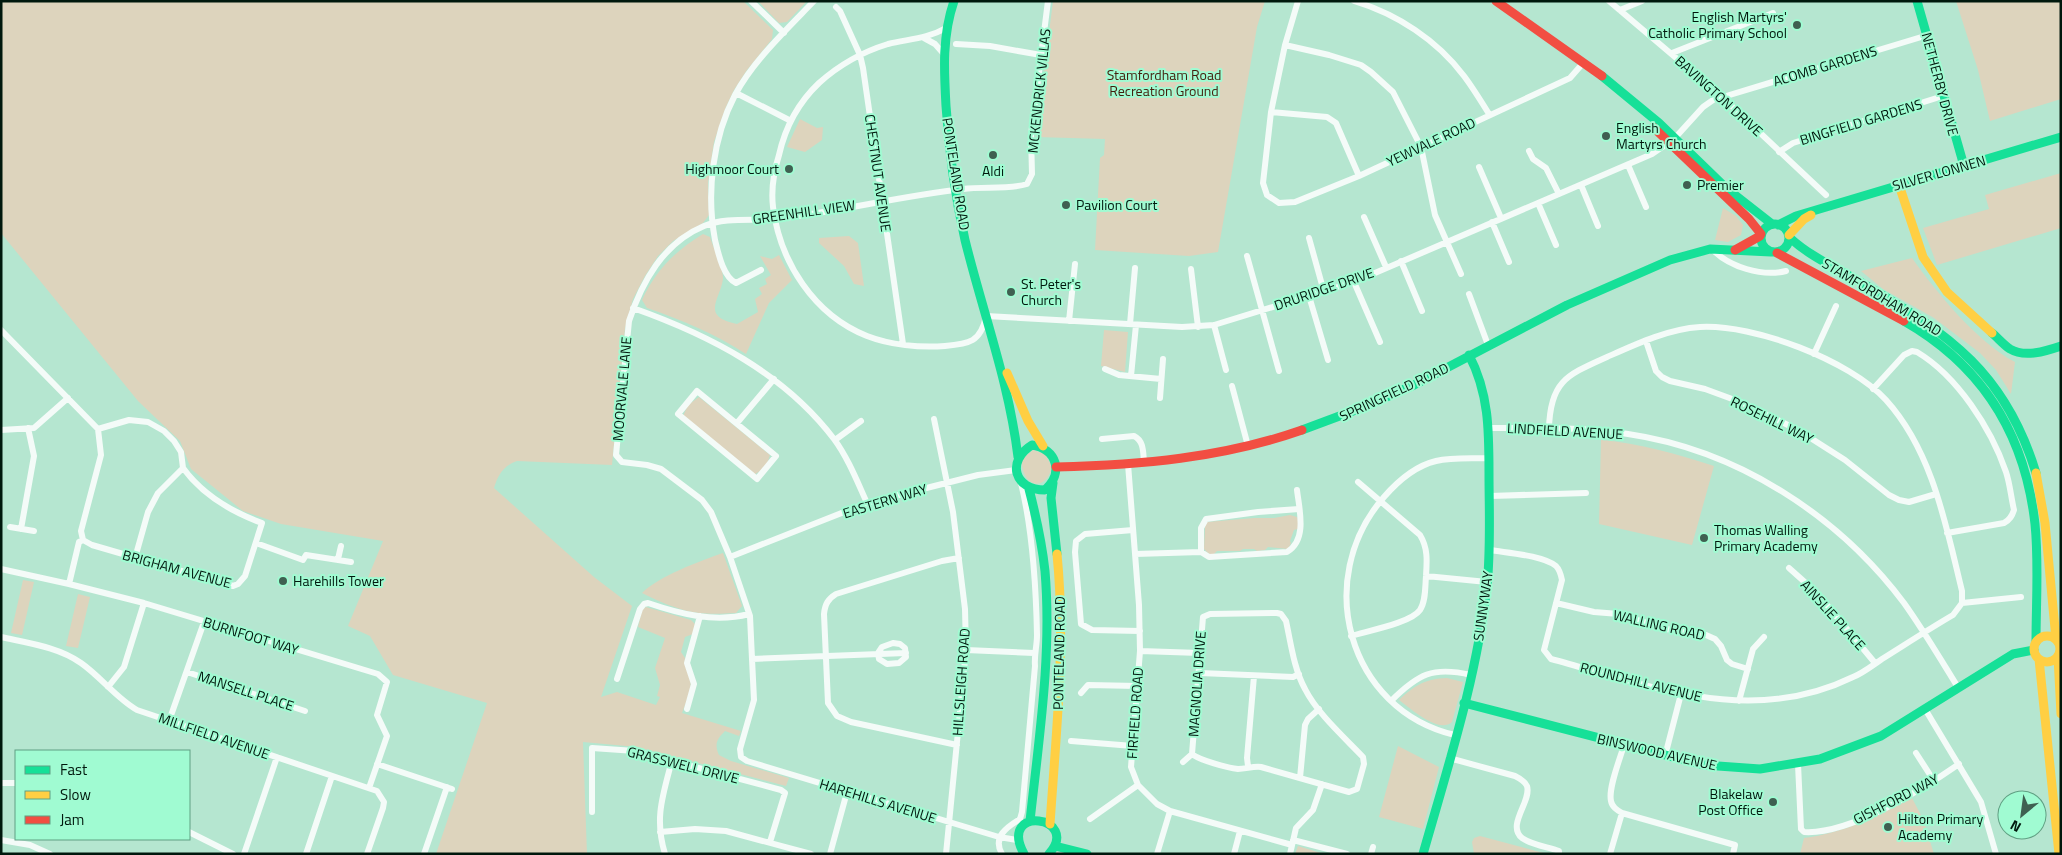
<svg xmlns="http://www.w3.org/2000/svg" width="2062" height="855" font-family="'Titillium Web',sans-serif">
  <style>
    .green { fill: #ddd4bd }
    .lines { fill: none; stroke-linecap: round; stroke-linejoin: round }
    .street { stroke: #f4fbf8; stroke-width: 6 }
    .fast { stroke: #16e098; stroke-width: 9 }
    .slow { stroke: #ffcf43; stroke-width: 9 }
    .jam { stroke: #f24e42; stroke-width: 9 }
    .poi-dot { fill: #3f6051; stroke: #a0fbd2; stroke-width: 2 }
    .labels { text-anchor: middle; stroke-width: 4; stroke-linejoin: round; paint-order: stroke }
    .poi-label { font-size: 14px; fill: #00180d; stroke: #a0fbd2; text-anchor: start }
    .street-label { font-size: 14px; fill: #00180d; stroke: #a0fbd2 }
    .park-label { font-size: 14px; fill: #431e0c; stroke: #a0fbd2 }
  </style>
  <rect width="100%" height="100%" fill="#b5e6d0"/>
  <path class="green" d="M1,1H743L773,30L772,39L747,70L734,90L726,107L714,142L711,162L708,183L709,215L703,223L673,241L658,256L645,276L633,299L625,329L612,465L517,461C503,466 498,475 494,488L594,577L632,606L601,697L617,692L656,705L660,697L657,696L660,685L655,668L665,638L638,627L642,610L646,607L691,620L695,624L693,634L685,637L681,652L685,658C684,667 688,670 690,677C693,689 686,702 682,713L741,731L739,736L725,731C717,739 714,744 719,755L731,761L789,778L786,786L637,747L583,742L587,854H436L487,703L393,675L370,636L348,626L383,541L281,524L243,511L191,469L180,441L138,401L1,233Z
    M758,1H807L787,22L779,23Z
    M1053,1H1265L1257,27L1218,252L1189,256L1095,250L1100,158L1104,155L1105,139L1036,137Z
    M1956,1H2061V99L1990,121L1978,70Z
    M800,119L817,128L823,127L822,140L805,152L787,147Z
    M2061,173V228L1937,265L1923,228L1989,209L1985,195Z
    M1723,208L1736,216L1743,225L1741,235L1728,242L1715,240Z
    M703,234L710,237C713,247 724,270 723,279C720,300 700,316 737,324L758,312L755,299L762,294L759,288L767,284L765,279L771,275L760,256L772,259L779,255L792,280L769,303L746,354C715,334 682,320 647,308L642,300C656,270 675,251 703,234Z
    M849,236L858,243L864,286L854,284L844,266L819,243V238Z
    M1912,258C1937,293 1977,342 2015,362L2011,394L1996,370L1980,353L1934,318L1883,289L1861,271Z
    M1104,330L1128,332L1125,372L1101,366Z
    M699,397L770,455L766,467L754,475L683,416L688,405Z
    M1601,440C1640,443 1676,454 1714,466L1692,545L1599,524Z
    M1033,450L1045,454L1052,467C1045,495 1020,485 1022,459Z
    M1290,515L1297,517L1299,522L1298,529L1294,530L1290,541L1291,543L1288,549L1268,547L1265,550L1257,551L1254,549H1243L1240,551H1217L1214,554H1209L1204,549L1205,527L1207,522L1254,518H1274Z
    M723,553L742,606L736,613C695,616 679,611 642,593C659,576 700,561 723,553Z
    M23,580L34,582L22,635L11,633Z
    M78,594L90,597L78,648L66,646Z
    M1447,678L1463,682L1452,722C1439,734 1411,709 1399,700C1415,685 1425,679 1447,678Z
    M1398,746L1439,767L1423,829L1379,817Z
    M1912,798L1923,819L1934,854H1800L1804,838C1843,833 1877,817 1912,798Z
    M1480,836L1547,854H1474L1472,842L1474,838Z
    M1298,846L1324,854H1295Z"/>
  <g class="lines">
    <path class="street" d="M751,1L784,33
      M1298,1L1285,45L1271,112L1263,183L1267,195L1279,203L1295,202L1359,176L1570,78L1584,62
      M1354,1C1397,14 1437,40 1464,76C1473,88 1481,101 1489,114
      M1609,1L1722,97L1826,195
      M836,7L840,11L860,55L863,68L903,344
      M1620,10L1642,1
      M946,28C927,39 908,39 888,44C862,52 839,65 819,83C799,102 785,128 779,155C774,171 771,190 773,207C780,262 814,315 867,336C890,345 920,348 945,346C969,344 981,342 986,316L1182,327L1214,325L1354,282L1652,154L1668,143
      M924,38L935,44L943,53
      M956,44L990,46L1041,55
      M1285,45L1329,55L1361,65L1371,72L1393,92L1421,147L1435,215L1461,274
      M1672,53L1773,13
      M736,93L791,121
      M1271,112L1327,117L1336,123L1359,176
      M1674,139L1703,107L1713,100L1928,35
      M1529,151L1533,159L1546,168L1559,194
      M1779,152L1793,143L1943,96
      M1628,165L1646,207
      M1479,167L1501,218
      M1581,185L1598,226
      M1538,203L1556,245
      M1364,217L1386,267
      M1492,222L1509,262
      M1309,238L1324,292
      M1712,249C1729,267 1762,277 1786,271
      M1247,256L1279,371
      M1401,261L1422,311
      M1191,269L1198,327
      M761,270L736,283C723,277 718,252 715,240C706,192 713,137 735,95C753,61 787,29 814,1
      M1354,282L1380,342
      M1469,294L1488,345
      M1309,296L1328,360
      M633,308C709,335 784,373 834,439C848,458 857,481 867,503
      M1069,321L1075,264
      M1130,324L1135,268
      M1214,325L1226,370
      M1,330L98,429L101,455L81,531L83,540L92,545L233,586L238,584L245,576L262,523C232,512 202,494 183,468
      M1646,341L1656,371L1662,377L1670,381L1705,389L1743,403L1798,430L1845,460L1889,495L1899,500L1909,502L1936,494
      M1814,354L1836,306
      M1105,369L1119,375L1161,379
      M1131,376L1136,325
      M1232,386L1248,446
      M1873,389L1904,355L1912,351L1917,352C1957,376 1991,428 2006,472C2010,484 2011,497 2014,510C2012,516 2010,520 2004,523L1947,533
      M697,391L776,456L757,479L678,414Z
      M1160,398L1163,359
      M934,419L953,512L965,609L966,650L946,854
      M737,423L774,379
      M1488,428C1535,428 1582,427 1628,434C1737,450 1838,515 1904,603C1924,631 1941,660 1959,689
      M98,429L129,420L148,422L164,431L174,441L181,452L183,468L158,493L148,512L135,558
      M1549,429C1550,381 1567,375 1607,357C1636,344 1668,329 1700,327C1754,324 1849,360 1886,400C1933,452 1946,526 1962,591V603
      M1,430L34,428L68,398
      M1102,439L1134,436C1144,441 1143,452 1144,462
      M835,440L861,421
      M1128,464L1139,605L1140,651L1131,767L1138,785L1157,804L1170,811L1292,845
      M1490,496L1586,493
      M10,527L34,531
      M21,529L34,456L28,428
      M1133,530L1085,534L1076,541L1075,552L1081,624L1092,630L1140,631
      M256,543L303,560L306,555L351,562
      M1490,550C1507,553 1542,555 1556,566C1560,570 1561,575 1562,580L1544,650L1551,659C1652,686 1751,727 1853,677C1863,673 1873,665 1882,659C1906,644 1929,629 1953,615L1962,603
      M1201,552V528L1206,519L1258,512L1299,509
      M1135,554L1201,552L1209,557L1287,552C1308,540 1299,508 1297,490
      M730,557L867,503L978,475L1016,470
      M338,559L341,546
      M1789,568L1817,593L1875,663
      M1,569L69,584L144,603L378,674L387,682L377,715L387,736L369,788
      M1426,576L1487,582
      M69,584L79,542L83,540
      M1556,603L1594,612L1619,614L1666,629L1706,635L1715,639L1721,646L1727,660L1732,664L1748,669
      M1962,603L2021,597
      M1351,636C1367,631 1411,623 1420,610C1426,601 1425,587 1426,576C1427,561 1428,548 1420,535L1358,482
      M1,637C28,643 59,647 81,663C101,677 116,698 137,710L377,791L384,802L383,808L367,854
      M893,643L900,644L905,648L906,657L899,663L887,664L879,659L878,653L882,647Z
      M966,650L1034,653
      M1140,651L1200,653
      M752,659L906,653
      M187,672L305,711
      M1200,673L1293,677L1299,674
      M617,679L640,609L644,604L648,603C680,614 715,623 749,614
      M108,687L124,667L144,603
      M1081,693L1088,685L1138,686
      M1391,701C1418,674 1433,666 1471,675
      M1739,701L1753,649L1764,637
      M687,709L694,684L687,663L700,616
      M1925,709L1981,802L1996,854
      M169,721L204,622
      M1455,735C1348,710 1312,579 1384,497C1397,482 1415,466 1436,461C1453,457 1472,459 1489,458
      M1071,741L1133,746
      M957,745L851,722L837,716L828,703L824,614C825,604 828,599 836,594L942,561L959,558
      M1624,745C1620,759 1608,788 1611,801C1612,807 1617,810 1622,813L1735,845L1733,854
      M1916,753L1934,781
      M1665,756L1681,694
      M1449,758L1515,776C1519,778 1525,781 1527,786C1532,801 1506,825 1522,838C1532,845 1548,847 1559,851V854
      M1183,762L1192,754C1199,760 1228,768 1238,769C1246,769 1253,766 1261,767L1349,792L1357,789L1364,764L1363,757C1344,737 1317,713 1305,689C1294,669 1291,644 1286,621L1281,614L1277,613L1210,614L1203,617L1192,754
      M377,764L452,789
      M1798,764L1801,829L1804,832C1849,835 1923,789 1959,764
      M1248,766L1247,758L1254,676
      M1300,778L1305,725L1308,719L1319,709
      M1,783H16
      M592,812V748L635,751L781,790L785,793L770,842
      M1090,819L1138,785
      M189,832L233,854
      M660,832L695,829L726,831L811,854
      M1,840L30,845L50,854
      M1017,840L999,837L747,761L741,757L740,749L754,700L752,659L750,616L730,557L711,512L702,500L661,469L647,465L622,462L616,455L629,321C642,282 663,243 704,226C726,217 752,221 775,219C838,212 900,196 963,189C982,186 1009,190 1027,184L1032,174L1031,135L1048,1
      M1293,840L1347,854
      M244,854L277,757
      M306,854L332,776
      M424,854L447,787
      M665,854C654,818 663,795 672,760
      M830,854L847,792
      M1002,854C992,837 1007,827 1020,819L1022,812L1035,666C1034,655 1037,646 1037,635C1036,585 1033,532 1021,483
      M1157,854L1170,811
      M1234,854L1240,831
      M1290,854L1296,828L1313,810L1322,784
      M1371,854L1373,847
      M1610,854L1622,813"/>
    <path class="fast" d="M954,1C942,36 944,70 946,106C949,151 955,196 965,240C983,313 1009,382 1018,457
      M1917,1L1964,166
      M1602,76L1659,123L1726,188L1772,224
      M1761 238a14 14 0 1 1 28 0a14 14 0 1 1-28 0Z
      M1778,225L1796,216L2061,137
      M1790,238C1812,258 1839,269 1864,284C1951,335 2006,374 2036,473
      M1904,321C1983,366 2025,434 2035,524C2039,563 2036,603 2036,642
      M1992,333C1998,338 2004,345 2010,349C2025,358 2046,351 2061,346
      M1302,430L1361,408L1414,385L1567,305L1670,260L1710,249L1771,252
      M1032,445C1057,449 1064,473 1045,490C1014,490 1006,461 1032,445Z
      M1053,483L1051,498L1057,554
      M1029,489C1036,516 1042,543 1045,571C1052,654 1039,738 1030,821
      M1464,703L1704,765L1760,769L1820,759L1881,736L2013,654L2034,650
      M1055,846L1087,854
      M1024,854C997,804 1082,816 1049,854
      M1423,854C1448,766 1477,677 1487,586C1491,548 1489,510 1489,473C1489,431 1489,393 1469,355"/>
    <path class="slow" d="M1899,185L1923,257L1947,292L1992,333
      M1789,235L1804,219L1811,215
      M1007,373L1028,421L1043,446
      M2036,473L2045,523L2056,639
      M2034 649a13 13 0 1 1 26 0a13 13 0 1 1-26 0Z
      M2058,657L2061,714
      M2039,659L2059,854
      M1050,824C1056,734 1066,644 1057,554"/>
    <path class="jam" d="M1496,1L1602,76
      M1653,127L1749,219L1761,234
      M1735,250L1760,236
      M1777,253L1904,321
      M1056,467C1140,465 1222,458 1302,430"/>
  </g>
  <g class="poi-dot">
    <circle cx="1797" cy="25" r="5"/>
    <circle cx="1606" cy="136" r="5"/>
    <circle cx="993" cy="155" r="5"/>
    <circle cx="789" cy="169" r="5"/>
    <circle cx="1687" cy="185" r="5"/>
    <circle cx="1066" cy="205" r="5"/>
    <circle cx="1011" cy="292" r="5"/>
    <circle cx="1704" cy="538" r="5"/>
    <circle cx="283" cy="581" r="5"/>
    <circle cx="1773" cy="802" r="5"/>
    <circle cx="1888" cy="827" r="5"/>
  </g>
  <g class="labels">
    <g class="poi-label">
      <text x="1787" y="22" text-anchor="end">English Martyrs'<tspan x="1787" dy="16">Catholic Primary School</tspan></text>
      <text x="1616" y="133">English<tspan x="1616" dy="16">Martyrs Church</tspan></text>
      <text x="779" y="174" text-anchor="end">Highmoor Court</text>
      <text x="993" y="176" text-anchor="middle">Aldi</text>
      <text x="1697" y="190">Premier</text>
      <text x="1076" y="210">Pavilion Court</text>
      <text x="1021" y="289">St. Peter's<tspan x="1021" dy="16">Church</tspan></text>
      <text x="1714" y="535">Thomas Walling<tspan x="1714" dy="16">Primary Academy</tspan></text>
      <text x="293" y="586">Harehills Tower</text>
      <text x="1763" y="799" text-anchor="end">Blakelaw<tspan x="1763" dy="16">Post Office</tspan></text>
      <text x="1898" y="824">Hilton Primary<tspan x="1898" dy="16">Academy</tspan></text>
    </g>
    <g class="street-label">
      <text transform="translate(1825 66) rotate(-17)" y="5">ACOMB GARDENS</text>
      <text transform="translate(1940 84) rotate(75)" y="5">NETHERBY DRIVE</text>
      <text transform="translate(1039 91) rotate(-84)" y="5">MCKENDRICK VILLAS</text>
      <text transform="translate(1719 96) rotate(42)" y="5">BAVINGTON DRIVE</text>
      <text transform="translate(1861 122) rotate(-17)" y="5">BINGFIELD GARDENS</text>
      <text transform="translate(1431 142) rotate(-25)" y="5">YEWVALE ROAD</text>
      <text transform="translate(878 173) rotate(82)" y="5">CHESTNUT AVENUE</text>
      <text transform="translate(1939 173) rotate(-16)" y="5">SILVER LONNEN</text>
      <text transform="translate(956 174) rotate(81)" y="5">PONTELAND ROAD</text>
      <text transform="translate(804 212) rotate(-8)" y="5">GREENHILL VIEW</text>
      <text transform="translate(1324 289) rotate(-19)" y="5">DRURIDGE DRIVE</text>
      <text transform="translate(1882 297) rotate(31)" y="5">STAMFORDHAM ROAD</text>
      <text transform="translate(622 389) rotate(-85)" y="5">MOORVALE LANE</text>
      <text transform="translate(1394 392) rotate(-25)" y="5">SPRINGFIELD ROAD</text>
      <text transform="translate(1772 420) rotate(26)" y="5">ROSEHILL WAY</text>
      <text transform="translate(1565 431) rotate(3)" y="5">LINDFIELD AVENUE</text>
      <text transform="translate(885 501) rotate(-17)" y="5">EASTERN WAY</text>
      <text transform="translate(177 569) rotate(15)" y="5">BRIGHAM AVENUE</text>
      <text transform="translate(1483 606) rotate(-82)" y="5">SUNNYWAY</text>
      <text transform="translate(1833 615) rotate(48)" y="5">AINSLIE PLACE</text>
      <text transform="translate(1659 625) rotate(13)" y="5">WALLING ROAD</text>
      <text transform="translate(251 636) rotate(17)" y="5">BURNFOOT WAY</text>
      <text transform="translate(1059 653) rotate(-89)" y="5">PONTELAND ROAD</text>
      <text transform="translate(961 682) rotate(-86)" y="5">HILLSLEIGH ROAD</text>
      <text transform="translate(1641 682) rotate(14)" y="5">ROUNDHILL AVENUE</text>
      <text transform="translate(1197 684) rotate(-86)" y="5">MAGNOLIA DRIVE</text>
      <text transform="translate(246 691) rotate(18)" y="5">MANSELL PLACE</text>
      <text transform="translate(1135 713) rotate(-86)" y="5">FIRFIELD ROAD</text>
      <text transform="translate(214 736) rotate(19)" y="5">MILLFIELD AVENUE</text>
      <text transform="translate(1657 752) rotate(13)" y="5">BINSWOOD AVENUE</text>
      <text transform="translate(683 765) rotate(14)" y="5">GRASSWELL DRIVE</text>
      <text transform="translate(1896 799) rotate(-27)" y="5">GISHFORD WAY</text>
      <text transform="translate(878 801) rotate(17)" y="5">HAREHILLS AVENUE</text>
    </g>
    <g class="park-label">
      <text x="1164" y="80">Stamfordham Road<tspan x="1164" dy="16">Recreation Ground</tspan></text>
    </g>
  </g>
  <rect width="2062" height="855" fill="none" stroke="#00180d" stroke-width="5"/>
  <rect x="15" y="750" width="175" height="90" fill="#a0fbd2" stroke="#60a083"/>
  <rect x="25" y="766" width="25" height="8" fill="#16e098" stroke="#60a083"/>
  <text x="60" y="775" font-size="15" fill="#00180d">Fast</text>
  <rect x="25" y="791" width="25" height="8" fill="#ffcf43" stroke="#60a083"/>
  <text x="60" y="800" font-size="15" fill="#00180d">Slow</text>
  <rect x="25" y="816" width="25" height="8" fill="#f24e42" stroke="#60a083"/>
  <text x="60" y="825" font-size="15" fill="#00180d">Jam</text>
  <g transform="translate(2022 815) rotate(209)"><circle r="24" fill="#a0fbd2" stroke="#60a083"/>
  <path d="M0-4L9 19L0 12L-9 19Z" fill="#3f6051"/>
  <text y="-8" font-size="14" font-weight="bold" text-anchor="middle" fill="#00180d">N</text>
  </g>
</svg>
